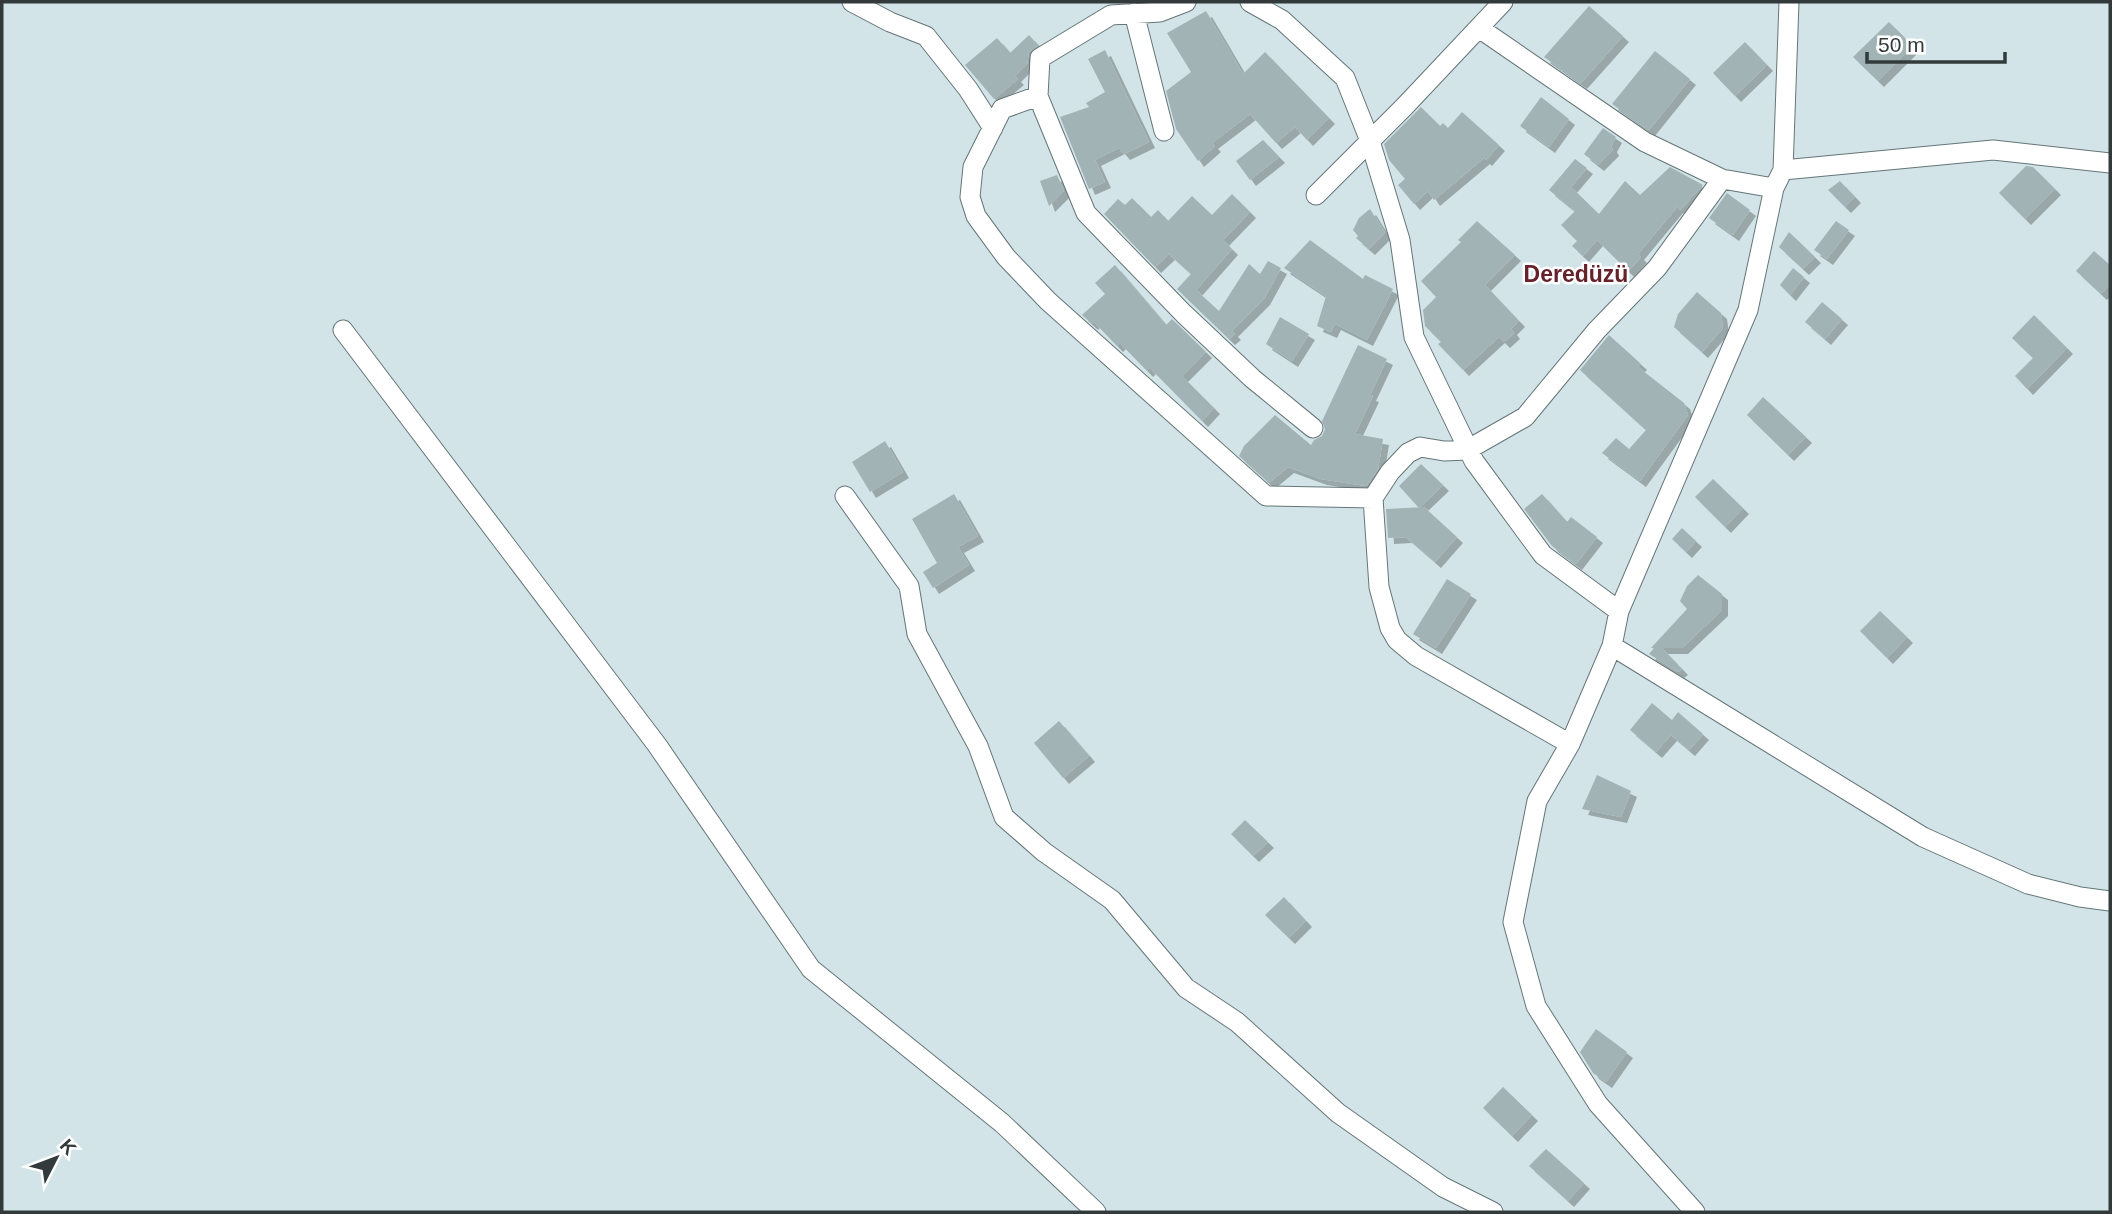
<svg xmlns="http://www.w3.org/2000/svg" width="2112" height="1214" font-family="Helvetica,sans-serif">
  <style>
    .building { fill: #a2b3b5; filter: url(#shadow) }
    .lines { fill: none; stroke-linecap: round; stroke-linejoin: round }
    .minor-casing { stroke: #657578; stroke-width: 21 }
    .minor { stroke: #fff; stroke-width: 19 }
    .labels { text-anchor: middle; stroke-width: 5; stroke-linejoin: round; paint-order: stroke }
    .quarter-label { font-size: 23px; font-weight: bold; fill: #67212a; stroke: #fff }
  </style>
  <defs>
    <filter id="shadow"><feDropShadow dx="6" dy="6" stdDeviation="0" flood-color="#0004"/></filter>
  </defs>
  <rect width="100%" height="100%" fill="#d2e4e7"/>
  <path class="building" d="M1589,6L1623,36L1581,83L1544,57Z
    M1206,11L1243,74L1265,52L1329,118L1307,140L1295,127L1276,143L1250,114L1212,143L1215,146L1198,161L1176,129L1166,91L1191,72L1167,33Z
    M1889,22L1913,46L1878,81L1853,57Z
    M1029,35L1038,45L1029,52L1027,64L1015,76L1018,79L994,99L965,65L997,38L1010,53Z
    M1745,42L1767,65L1735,96L1713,73Z
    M1105,50L1149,142L1124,154L1119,148L1095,160L1105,182L1089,189L1060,117L1089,107L1086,103L1105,92L1088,59Z
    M1655,51L1690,79L1649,130L1612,104Z
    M1541,97L1569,119L1549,147L1520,126Z
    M1421,107L1440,126L1443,123L1448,128L1462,112L1499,145L1486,160L1484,158L1434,200L1428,191L1414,204L1398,185L1405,179L1389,160L1384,144Z
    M1603,128L1616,137L1611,146L1613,150L1598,165L1584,154Z
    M1263,140L1279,157L1250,180L1236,161Z
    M1575,159L1587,168L1571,187L1599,214L1625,181L1640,195L1670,167L1703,185L1680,210L1677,207L1638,254L1641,257L1628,271L1597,240L1583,256L1572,246L1577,241L1561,225L1575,211L1549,190Z
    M2026,166L2033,167L2055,189L2025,219L1999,193Z
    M1057,175L1064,191L1049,206L1040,181Z
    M1840,181L1855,197L1845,207L1828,190Z
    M1727,193L1750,210L1733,235L1709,218Z
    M1232,194L1250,212L1223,240L1232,249L1196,290L1219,311L1249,264L1260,274L1268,261L1281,268L1264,299L1232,331L1235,334L1229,339L1177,289L1191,274L1169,254L1155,267L1104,214L1118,199L1125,205L1132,198L1151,217L1158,210L1168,221L1192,196L1212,215Z
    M1370,209L1385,233L1369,249L1356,238L1358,236L1353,230L1359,218Z
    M1477,221L1515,255L1485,285L1519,321L1511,329L1514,333L1504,342L1499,337L1463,370L1438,344L1441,342L1425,326L1423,310L1436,297L1421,281L1461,242L1458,240Z
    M1836,221L1849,230L1827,259L1814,250Z
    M1789,232L1815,257L1803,269L1779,247Z
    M1310,240L1363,279L1365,275L1393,289L1367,340L1335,324L1331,332L1317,326L1326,296L1284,268Z
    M2094,251L2110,265V284L2101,294L2076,271Z
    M1115,265L1166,325L1172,319L1206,352L1182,376L1214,408L1202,421L1150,368L1147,371L1120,343L1117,346L1094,322L1092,324L1082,315L1105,294L1095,283Z
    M1793,268L1804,277L1790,295L1780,285Z
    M1697,292L1721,313L1723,328L1702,352L1674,327L1678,314Z
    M1822,302L1842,319L1825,339L1805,322Z
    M2034,315L2067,348L2027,389L2015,376L2033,358L2012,338Z
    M1280,317L1309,334L1292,361L1266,344Z
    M1609,335L1641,364L1638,367L1684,403L1688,415L1640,481L1602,453L1616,438L1629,449L1646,430L1580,370Z
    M1358,345L1387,359L1370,395L1373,396L1355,434L1383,439L1378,469L1366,486L1321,479L1288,467L1270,482L1266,480L1239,456L1244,446L1275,415L1311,445L1314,440L1322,436L1325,429L1322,421Z
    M1763,397L1806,437L1788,455L1747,415Z
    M885,441L903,472L870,492L852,462Z
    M1421,464L1443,485L1419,508L1399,486Z
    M1713,479L1743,508L1725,527L1695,497Z
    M954,494L978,536L958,547L969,565L933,588L923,572L937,563L912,519Z
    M1542,494L1567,522L1571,517L1597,537L1576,564L1552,546L1524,509Z
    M1424,507L1457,537L1435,562L1406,537L1388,538L1386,509Z
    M1682,528L1696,541L1686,552L1672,539Z
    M1698,575L1722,594V610L1682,648H1662L1682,669L1678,672L1649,654L1654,648H1651L1687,609L1680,601L1687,586Z
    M1447,579L1471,594L1436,648L1413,634Z
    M1880,611L1907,637L1887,658L1860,631Z
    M1652,703L1672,720L1678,712L1703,734L1689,750L1671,735L1656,752L1630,730Z
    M1059,721L1089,756L1063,778L1034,743Z
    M1597,775L1631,791L1621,817L1582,809Z
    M1245,820L1268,842L1253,856L1231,834Z
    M1284,897L1306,921L1289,938L1265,915Z
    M1596,1029L1627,1052L1606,1082L1593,1073L1580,1052Z
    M1503,1087L1532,1115L1512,1136L1483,1108Z
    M1546,1149L1584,1183L1568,1201L1529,1166Z"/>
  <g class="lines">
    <g class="minor-casing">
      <path id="minor" d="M852,2L890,22L926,36L968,89L993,128
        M1250,2L1282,20L1345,78L1370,141L1400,240L1414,337L1474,461L1543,555L1619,611
        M1134,13L1164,131
        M1479,28L1645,142L1722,179L1774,188
        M1038,96L1040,58L1111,15L1160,12L1186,2
        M1783,170L1993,150L2110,163
        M1316,195L1405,106L1503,2
        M343,330L657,745L811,969L1002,1123L1096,1212
        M1313,428L1253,379L1184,314L1086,213L1038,96L1002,109L973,167L970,197L976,216L1006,257L1048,301L1266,496L1373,498
        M845,496L909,586L917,634L978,746L1004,817L1044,852L1112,900L1186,988L1237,1022L1338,1113L1443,1187L1493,1212
        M1612,646L1923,837L2028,884L2080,897L2110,901
        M1570,744L1416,656L1397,640L1390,628L1379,587L1373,498L1390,472L1408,453L1420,447L1444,451L1467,450L1525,417L1597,330L1657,268L1722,179
        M1695,1212L1598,1104L1536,1006L1513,922L1537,801L1570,744L1612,646L1619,611L1748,310L1774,188L1783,170L1789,2"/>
    </g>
    <use href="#minor" class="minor"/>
  </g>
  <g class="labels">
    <g class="quarter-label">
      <text x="1576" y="282">Deredüzü</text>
    </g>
  </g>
  <rect width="2112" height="1214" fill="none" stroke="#333a3b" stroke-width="7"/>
  <g transform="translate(56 1158) rotate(48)" stroke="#ffffff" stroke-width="5" paint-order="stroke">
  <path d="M0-5L12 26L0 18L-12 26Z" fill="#333a3b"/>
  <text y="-10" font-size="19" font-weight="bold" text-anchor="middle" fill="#333a3b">K</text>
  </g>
  <path d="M1867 52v10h138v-10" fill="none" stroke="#333a3b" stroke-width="3.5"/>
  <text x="1878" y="52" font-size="21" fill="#333a3b" stroke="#ffffff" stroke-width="5" paint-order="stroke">50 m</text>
</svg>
